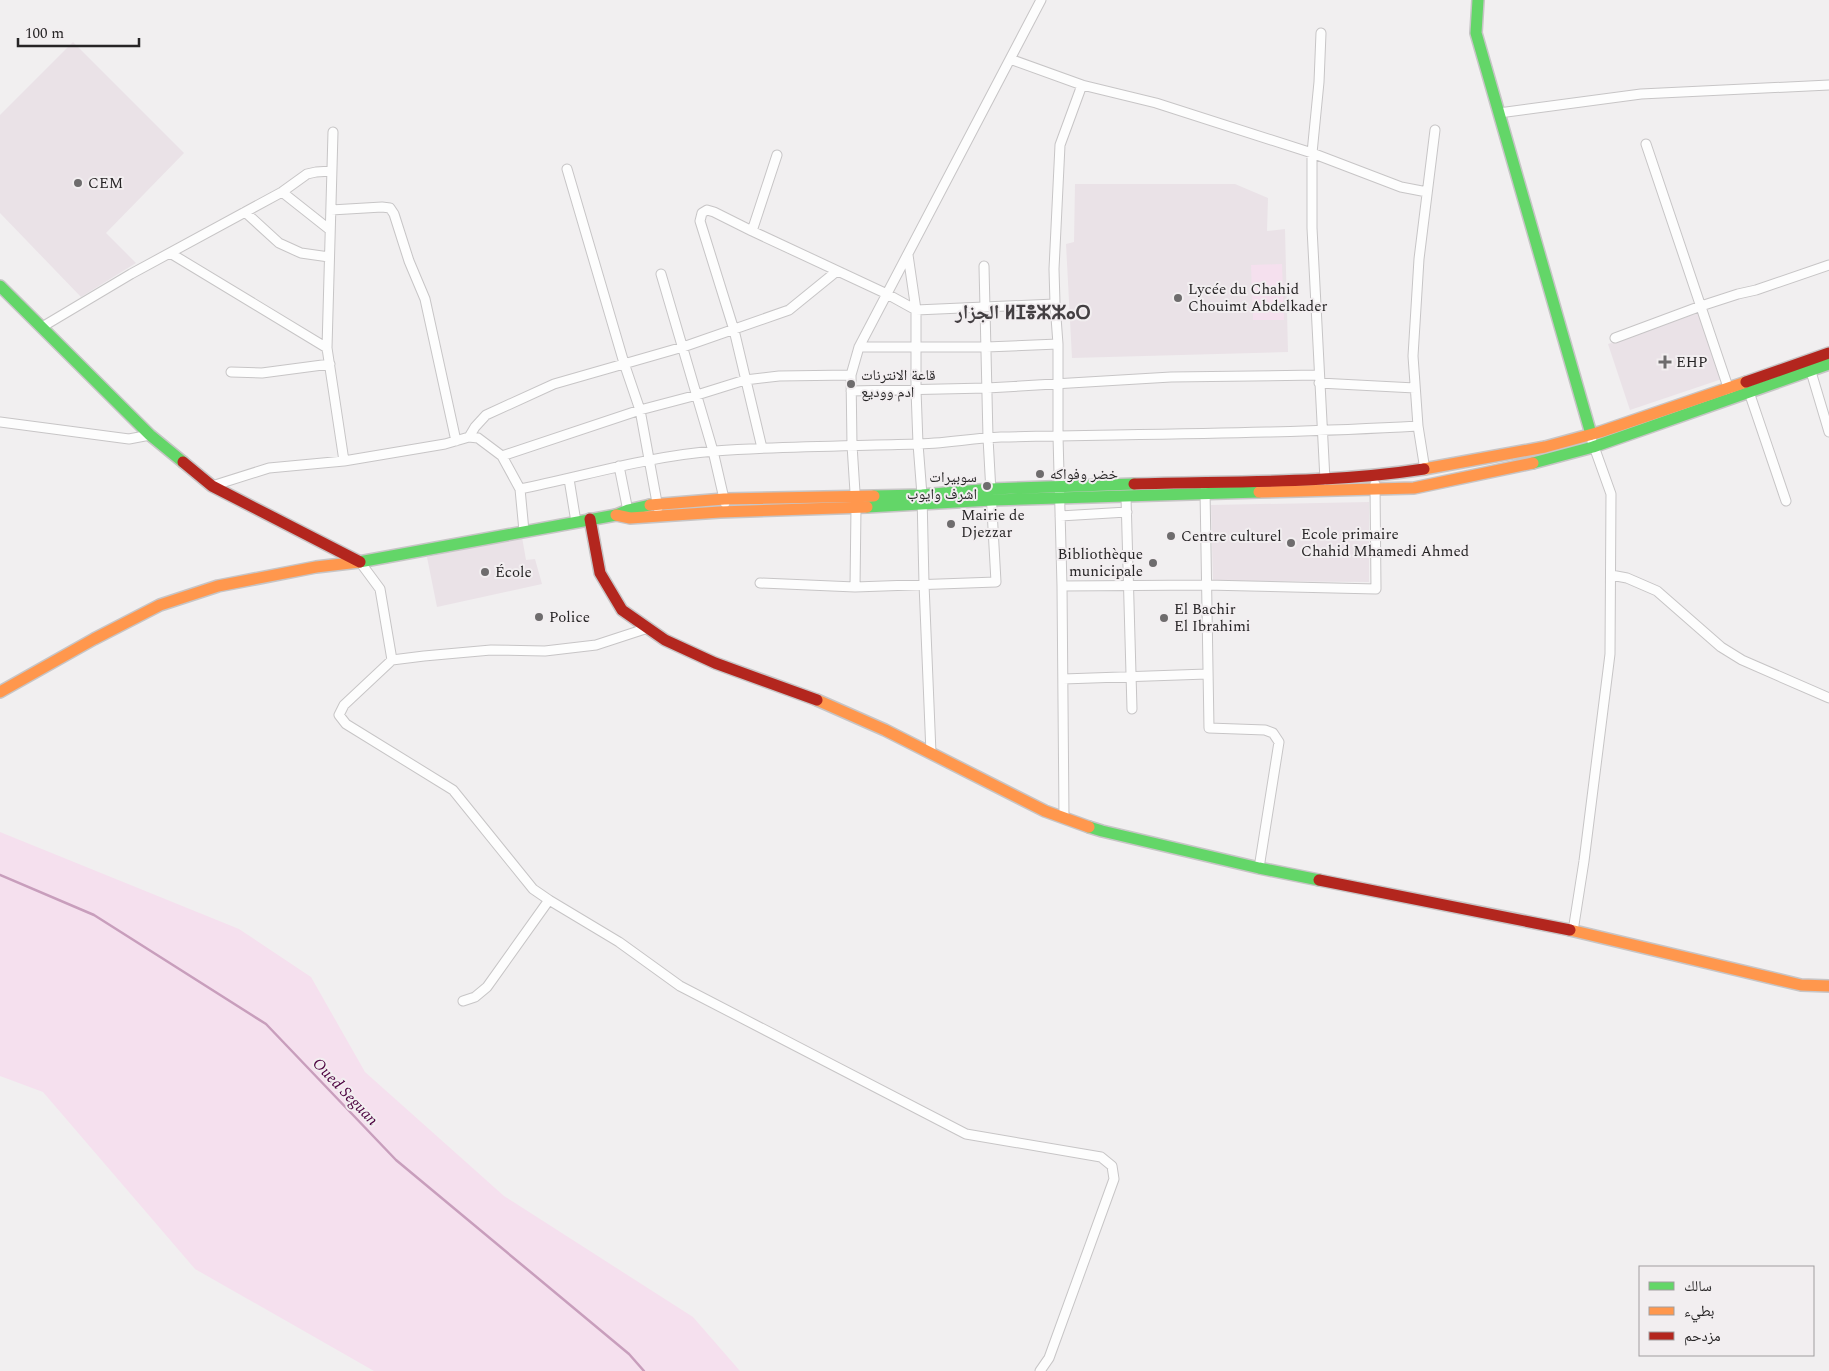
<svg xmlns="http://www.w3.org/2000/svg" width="1829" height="1371" font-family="Spectral,'Noto Naskh Arabic','Noto Sans Tifinagh',serif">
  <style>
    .built { fill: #eae2e7 }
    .green { fill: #f5e0ee }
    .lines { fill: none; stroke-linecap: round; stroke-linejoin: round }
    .stream { stroke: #c89ebc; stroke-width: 2.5 }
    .street-casing { stroke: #c7c5c6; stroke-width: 11 }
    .fast-casing { stroke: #c7c5c6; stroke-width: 14 }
    .slow-casing { stroke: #c7c5c6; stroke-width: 14 }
    .jam-casing { stroke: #c7c5c6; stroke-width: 14 }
    .street { stroke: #fdfdfd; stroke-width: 9 }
    .fast { stroke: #63d668; stroke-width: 11 }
    .slow { stroke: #ff974d; stroke-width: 11 }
    .jam { stroke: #b3261e; stroke-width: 11 }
    .poi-dot { fill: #6e6c6d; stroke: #f2eef0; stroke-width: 2 }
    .labels { text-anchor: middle; stroke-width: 4; stroke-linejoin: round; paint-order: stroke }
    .poi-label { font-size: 15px; fill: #272526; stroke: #f2eef0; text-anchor: start }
    .water-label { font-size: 16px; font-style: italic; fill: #4c023f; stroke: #f2eef0 }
    .district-label { font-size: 20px; font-weight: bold; fill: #433f42; stroke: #f2eef0 }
  </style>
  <rect width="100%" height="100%" fill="#f1eff0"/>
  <path class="built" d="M73,42L184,153L106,233L136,263L81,297L0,213V115Z
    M1075,184H1235L1268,198L1267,231L1285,229L1288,352L1072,358L1066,244L1074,242Z
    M1698,313L1722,379L1630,410L1608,344Z
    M1369,502V582L1213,581L1211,505Z
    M522,537L526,560L535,559L542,584L437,607L427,557Z"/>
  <path class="green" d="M1282,264L1284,320H1253L1251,265Z
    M0,832L239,929L311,977L365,1072L504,1196L693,1317L740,1371H374L195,1269L43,1092L0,1076Z"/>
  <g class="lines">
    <path class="stream" d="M0,875L94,915L266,1024L396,1160L629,1354L644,1371"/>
    <g class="street-casing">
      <path id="street" d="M1321,33L1319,82L1312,153V228L1325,480
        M1010,59L1082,85L1156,103L1312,153L1401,187L1427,192
        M1499,113L1641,94L1829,85
        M333,132L327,348L344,461
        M1646,144L1730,393
        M567,169L624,363L640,410L658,508
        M282,192L330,230
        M331,210L382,207L390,208L394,214L409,261L425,299L456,441
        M245,212L279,243L301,253L329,257
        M752,231L777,155
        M170,253L327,348
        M908,255L916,310V390L918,444L922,495L924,584L931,753
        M661,274L713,451L725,503
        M42,327L131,274L282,192L307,174L316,172L332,171
        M1615,338L1701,306L1738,294L1756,290L1829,265
        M859,347H986L1058,344
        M1809,365L1829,432
        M231,372L262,373L330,364
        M1319,383L1415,388
        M851,391L987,388L1171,377L1318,375
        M1749,392L1786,501
        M0,422L129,439L150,435
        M1418,426L1413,356L1419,259L1435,130
        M469,437L475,427L486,415L554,384L683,347L789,310L837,271
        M762,448L734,330L700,221L702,213L707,210L714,212L752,231L887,294L916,310L1055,304
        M502,456L640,410L697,395L745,380L779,376L851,375
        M619,466L629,516
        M569,479L576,522
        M212,486L269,468L344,461L445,444L469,437L478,438L502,456L520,489L524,531
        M520,489C585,476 649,456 715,451C782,446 848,446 915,444C943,444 972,438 1001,437C1140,434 1279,434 1418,426L1425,470
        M1205,490L1209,728L1265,730L1273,733L1279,742L1259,868
        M1126,497L1132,709
        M1060,516L1127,512
        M360,562L380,589L392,660L344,705L339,715L346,724L453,790L533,889L549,900L619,942L680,986L966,1134L1101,1157L1112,1166L1114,1179L1049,1358L1040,1371
        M1611,575L1627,578L1657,591L1721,647L1742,660L1829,698
        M760,583L855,587L996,582L988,438L984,266
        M1062,586L1206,585L1376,589L1375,484
        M855,587L856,508L852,445L851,375L859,347L1041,0
        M392,660L424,656L491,650L545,651L596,645L648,628
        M1063,679L1207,674
        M1064,818L1062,586L1058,436V344L1055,304L1054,269L1060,145L1082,85
        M1573,931L1584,861L1610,654L1611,494L1592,441
        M463,1001L475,997L487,987L549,900"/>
    </g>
    <g class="fast-casing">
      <path id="fast" d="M1478,0L1476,33L1591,434
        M0,286L150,435L183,462
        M1533,463L1593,447L1829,364
        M874,496L922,495L991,489L1134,484
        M867,507L992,500L1259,492
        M359,562L616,515L628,510L650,505
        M1089,827L1102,831L1259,868L1319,880"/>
    </g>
    <g class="slow-casing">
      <path id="slow" d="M1424,469L1545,447L1600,432L1746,382
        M1259,492L1414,488L1533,463
        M650,505L724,499L874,496
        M616,515L630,518L720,512L867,507
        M0,692L94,639L160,605L218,586L316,567L359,562
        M817,700L885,730L1045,811L1089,827
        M1570,930L1801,985L1829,986"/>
    </g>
    <g class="jam-casing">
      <path id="jam" d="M1746,382L1829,353
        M183,462L212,486L360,562
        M1134,484C1231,481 1328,484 1424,469
        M590,519L600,573L622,610L665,640L715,663L817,700
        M1319,880L1570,930"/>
    </g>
    <use href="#street" class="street"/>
    <use href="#fast" class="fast"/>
    <use href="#slow" class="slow"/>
    <use href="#jam" class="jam"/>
  </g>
  <g class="poi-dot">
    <circle cx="78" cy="183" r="5"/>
    <circle cx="1178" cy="298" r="5"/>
    <path d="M1662.5 354.5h5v5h5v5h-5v5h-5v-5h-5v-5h5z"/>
    <circle cx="851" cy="384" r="5"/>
    <circle cx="1040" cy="474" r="5"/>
    <circle cx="987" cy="486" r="5"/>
    <circle cx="951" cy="524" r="5"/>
    <circle cx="1171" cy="536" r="5"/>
    <circle cx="1291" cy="543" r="5"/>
    <circle cx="1153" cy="563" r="5"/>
    <circle cx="485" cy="572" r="5"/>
    <circle cx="539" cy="617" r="5"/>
    <circle cx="1164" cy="618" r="5"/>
  </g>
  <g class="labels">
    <g class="poi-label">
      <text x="88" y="188">CEM</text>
      <text x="1188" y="294">Lycée du Chahid<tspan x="1188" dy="17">Chouimt Abdelkader</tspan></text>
      <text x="1676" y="367">EHP</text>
      <text x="861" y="380">قاعة الانترنات<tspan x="861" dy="17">ادم ووديع</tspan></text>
      <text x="1050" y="479">خضر وفواكه</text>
      <text x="977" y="482" text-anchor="end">سوبيرات<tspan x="977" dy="17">اشرف وايوب</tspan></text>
      <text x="961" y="520">Mairie de<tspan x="961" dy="17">Djezzar</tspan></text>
      <text x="1301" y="539">Ecole primaire<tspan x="1301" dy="17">Chahid Mhamedi Ahmed</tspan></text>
      <text x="1181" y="541">Centre culturel</text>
      <text x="1143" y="559" text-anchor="end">Bibliothèque<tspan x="1143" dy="17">municipale</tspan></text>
      <text x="495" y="577">École</text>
      <text x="1174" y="614">El Bachir<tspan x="1174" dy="17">El Ibrahimi</tspan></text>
      <text x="549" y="622">Police</text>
    </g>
    <g class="water-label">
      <text transform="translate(346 1091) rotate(46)" y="6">Oued Seguan</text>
    </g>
    <g class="district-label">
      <text x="1023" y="319">الجزار ⵍⵊⴻⵣⵣⴰⵔ</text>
    </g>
  </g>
  <rect x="1639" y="1266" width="175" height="90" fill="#f2eef0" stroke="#a19e9f"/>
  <rect x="1649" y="1282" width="25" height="8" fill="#63d668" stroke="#a19e9f"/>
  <text x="1684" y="1291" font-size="15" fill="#272526">سالك</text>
  <rect x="1649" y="1307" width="25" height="8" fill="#ff974d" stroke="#a19e9f"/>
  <text x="1684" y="1316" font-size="15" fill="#272526">بطيء</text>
  <rect x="1649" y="1332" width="25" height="8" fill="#b3261e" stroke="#a19e9f"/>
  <text x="1684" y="1341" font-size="15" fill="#272526">مزدحم</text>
  <path d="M18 38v8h121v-8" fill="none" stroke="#272526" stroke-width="2.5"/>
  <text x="25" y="38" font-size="15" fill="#272526" stroke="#f2eef0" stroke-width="4" paint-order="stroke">100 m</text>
</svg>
